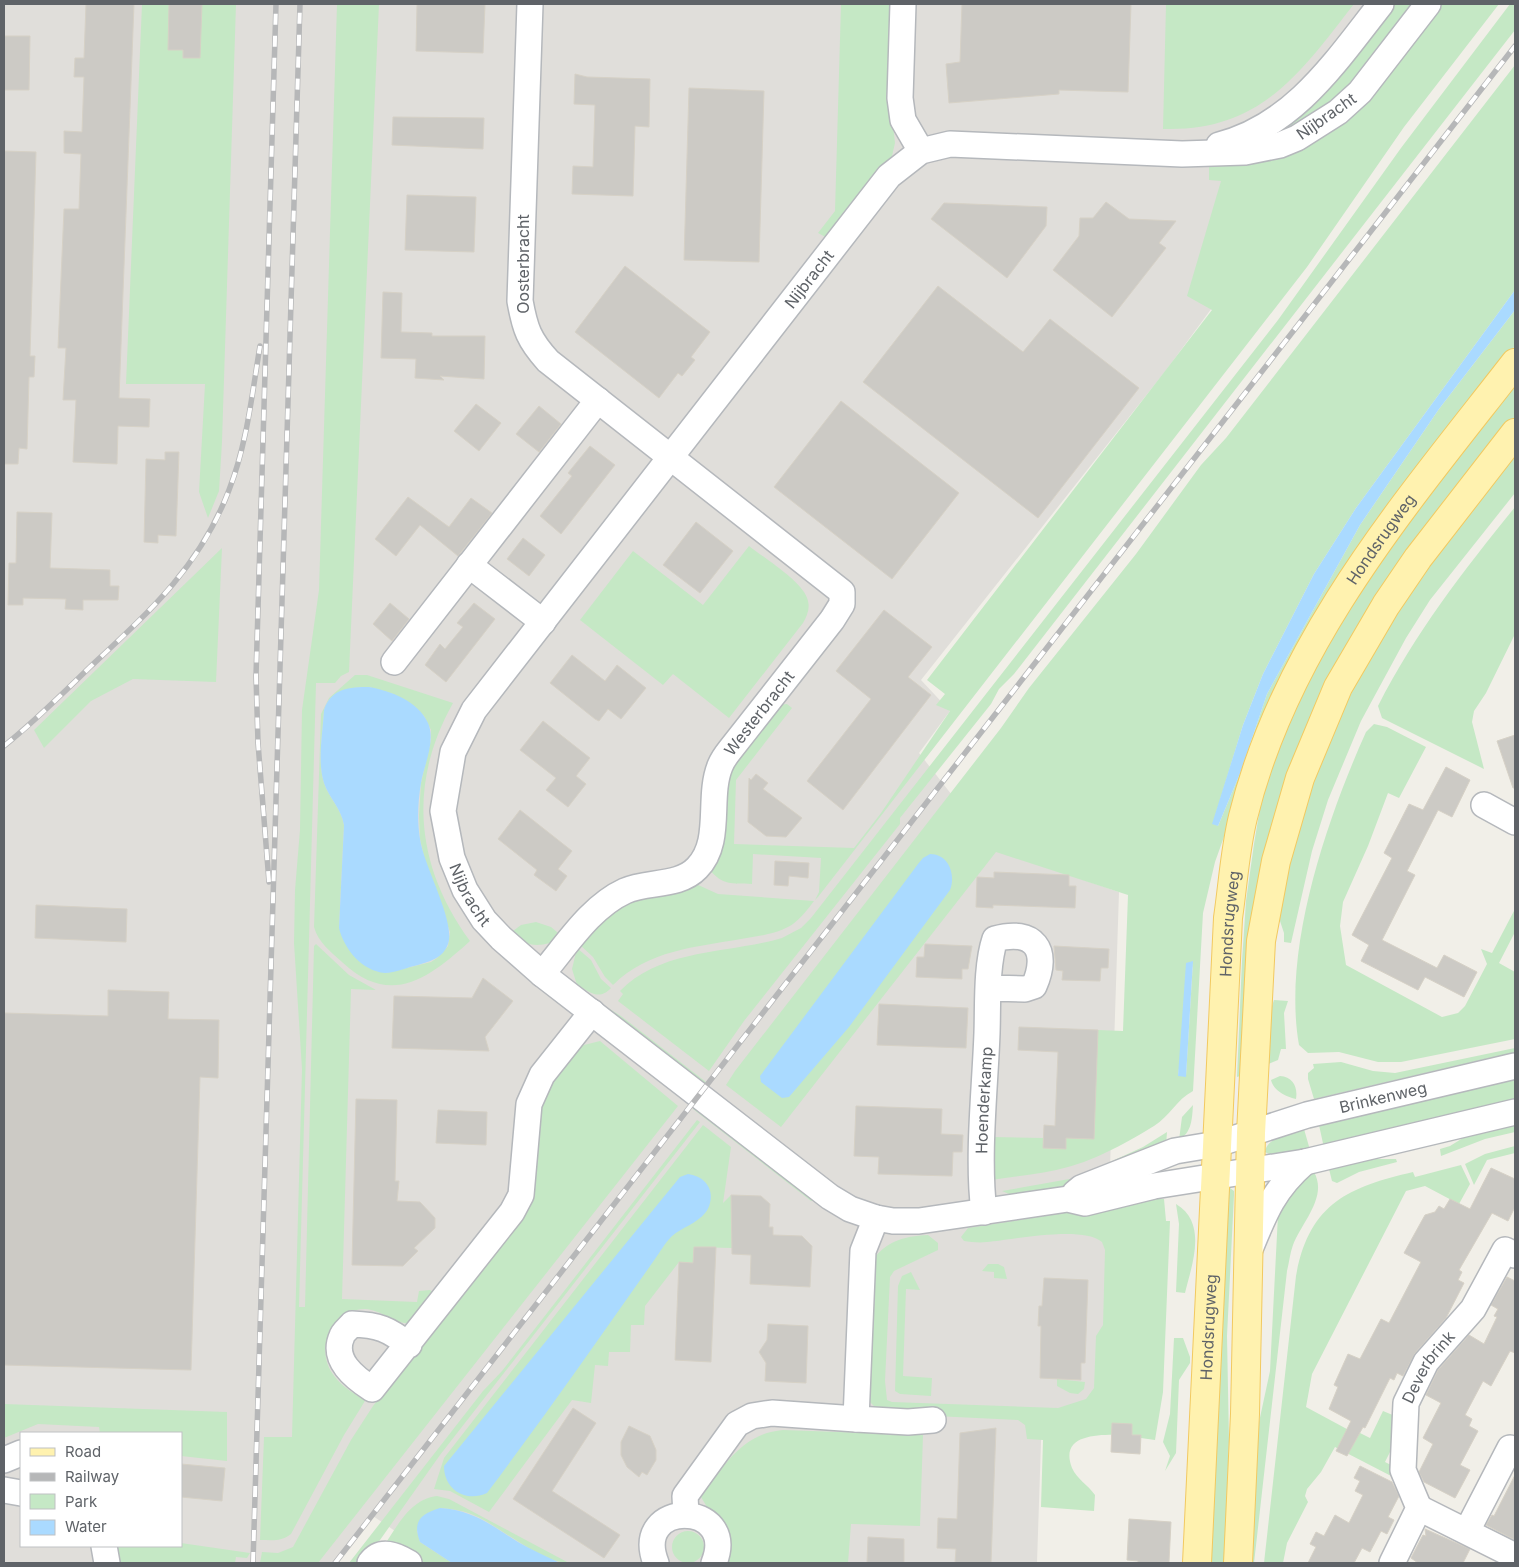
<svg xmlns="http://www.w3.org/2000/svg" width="1519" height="1567" font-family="Inter,sans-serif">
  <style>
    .industrial { fill: #e0deda; fill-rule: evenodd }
    .green { fill: #c5e8c5; fill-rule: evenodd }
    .water { fill: #aadaff }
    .building { fill: #cccac5; stroke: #d6d1c6 }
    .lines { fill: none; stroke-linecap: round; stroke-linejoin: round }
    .minor-casing { stroke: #b5b8bc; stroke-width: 28 }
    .major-casing { stroke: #f2c960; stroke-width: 30 }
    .minor { stroke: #fff; stroke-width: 25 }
    .major { stroke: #fff2af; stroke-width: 28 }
    .rail-casing { stroke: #b6b7b8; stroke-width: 5.5 }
    .rail { stroke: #fff; stroke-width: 4; stroke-dasharray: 11; stroke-linecap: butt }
    .labels { text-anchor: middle; stroke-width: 5; stroke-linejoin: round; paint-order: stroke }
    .street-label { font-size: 16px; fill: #5f6368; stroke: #fff }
  </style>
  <rect width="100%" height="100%" fill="#f1efe8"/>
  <path class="industrial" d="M4,4H1440L1317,165L1167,369L921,680L950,711L919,753L995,850L1119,892L1102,1414L1042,1412L1037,1563H442L373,1516L336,1563H4ZM21,1433H181V1546H21Z"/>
  <path class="green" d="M142,4H236L222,442L219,491L208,518L199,492L205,384H126Z
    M337,4H379L349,672L341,676L335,683H316L299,1307H305L314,946L316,944L349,975L376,990L351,989L342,1299L417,1302L419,1291L430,1290L435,1294L413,1323C395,1326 384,1310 365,1309C331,1309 313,1351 335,1377C342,1387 356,1394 365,1401L344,1435L291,1534C281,1542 272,1540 260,1540L264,1437H292L302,1069L294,943L295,890L300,830L302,710L319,590Z
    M841,4H895L892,116L895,143L892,156L829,239L818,233L835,211Z
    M1166,4H1354C1300,73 1261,132 1163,129Z
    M1388,4H1422L1364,78L1307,125L1237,145Z
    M1439,4H1499L1404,127L1307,267L818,897L815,900L819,892L821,858L753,854L752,884C731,883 723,886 709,869L726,774L779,705L787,704L792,708L736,780L734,844L854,848L881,813L950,711L936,705L945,694L927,680L1212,310L1187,296L1221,181L1209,180V165L1299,145Z
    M1510,4H1515V30L1014,674L999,689L991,704L900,818V824L744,1021L709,1071L618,1001L623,994L620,991C662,948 728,954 782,938L801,928L811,918L1278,320L1401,148Z
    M1515,65V290L1356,508L1314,574L1263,674L1243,725L1213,823L1218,826L1241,771L1267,694L1360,525L1439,409L1515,310V346L1423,464L1235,806L1215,862L1203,913L1193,1091C1176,1100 1170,1116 1154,1126C1130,1141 1095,1160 1068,1167C1043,1174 1017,1176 992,1180V1137L1043,1138V1148L1065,1149L1066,1138L1094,1139L1098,1030L1123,1031L1128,895L996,852L781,1127L726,1085L735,1071L1001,728L1029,688L1136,554L1201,465L1226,438ZM1193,961L1186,1076H1178Z
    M1515,378V417L1493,446L1321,703L1246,1074L1237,1077L1242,961L1246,901L1254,844L1263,790L1285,728L1346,608Z
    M1515,451V493L1430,600L1406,638L1361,721L1328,800L1312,851L1291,943L1284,942V933L1279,918L1291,853L1312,781L1350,690L1406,594Z
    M1515,507V634L1486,693L1474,711L1472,722L1484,769L1382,718L1378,706C1415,633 1464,570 1515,507Z
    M749,546C764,558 805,583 808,601C810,609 807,616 803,623L729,718L673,674L663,685L580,620L633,551L703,605Z
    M222,548L216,682L133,679L91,701L44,748L34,730Z
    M355,675H367L453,703C407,785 416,867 470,941C429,978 391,1008 342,962C331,952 318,942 314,927L321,714L329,698ZM369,687L393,694L424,716L431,730V740L421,783L419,815L420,839L425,861L450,932L448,946L437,958L431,962L386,973L362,963L339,928L344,825C341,808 329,798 324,783C317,761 323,732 324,710C330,690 351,687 369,687Z
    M1374,724L1387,727L1426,747L1399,798L1388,793L1368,846L1343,902L1340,926L1346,965L1442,1017L1458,1013L1465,1006L1487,964L1481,949L1492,953L1515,909V932L1499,963L1515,972V1039L1401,1062H1378L1339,1052L1308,1053L1299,1045C1282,949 1327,819 1366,732Z
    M696,884L718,894L814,901C808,909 801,918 793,924C778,934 759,936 741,939C696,947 648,950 613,985L605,977L593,957L579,944L602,918L637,897Z
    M536,922L551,927L563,937C543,948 528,948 509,934L521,925Z
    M577,948L591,960L601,979L611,988C599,1001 590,992 577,985L572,969Z
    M1274,1000L1288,1001L1284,1013L1286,1049H1281L1278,1060L1266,1065L1267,1021Z
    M608,1008L621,1016L706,1082L702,1087L606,1009Z
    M600,1041L678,1106L318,1563H260L262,1552L278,1553L293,1547L351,1440L373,1406L522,1216L536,1117L547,1086L575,1052L584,1045Z
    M1515,1048V1055L1498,1056L1314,1099L1308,1079V1073L1314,1068L1313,1064L1341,1062L1373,1071L1395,1073Z
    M1280,1076C1293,1077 1298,1087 1296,1099C1286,1097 1273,1090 1271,1080Z
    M1515,1077V1104L1324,1148L1319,1125Z
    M696,1104L817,1200L811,1201L693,1109Z
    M1193,1105C1192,1119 1192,1132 1179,1140L1182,1117Z
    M697,1120L700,1122L440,1455L368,1557L361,1563H349L483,1391L502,1371Z
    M1515,1122V1132L1485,1139L1441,1156L1440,1149L1450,1146L1471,1133Z
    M703,1125L731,1147L723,1203L731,1195L732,1248L694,1247L693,1263L679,1262L645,1306L644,1325H631L630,1352H609L608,1366L595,1365L591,1403L572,1400L489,1512L450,1491L434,1489L444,1458Z
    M1304,1129L1310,1150L1273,1156L1265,1152C1266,1138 1292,1132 1304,1129Z
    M1167,1132L1166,1146L1081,1185L1014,1196L1002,1191L1075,1178L1143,1147Z
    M1515,1146V1153L1487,1160L1474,1185L1465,1164L1485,1154Z
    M1371,1159H1396L1397,1162L1359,1172L1337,1183L1332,1181L1329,1169Z
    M1461,1165L1470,1184L1459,1204L1425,1186L1406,1191L1312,1374L1306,1407L1358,1435L1360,1433L1370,1438L1383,1411L1395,1416L1399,1434L1385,1462L1397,1468L1395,1478L1335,1447L1321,1472L1307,1489L1305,1496L1308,1502L1287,1543L1283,1563H1264L1296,1276C1309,1204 1348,1187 1413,1172L1415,1177Z
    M1314,1172C1328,1197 1302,1222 1293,1245C1290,1253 1289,1263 1287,1271L1254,1563H1243L1247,1478L1270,1371L1278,1215L1288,1194Z
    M1230,1188L1234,1191V1195L1227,1336L1229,1441L1224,1563H1206L1228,1189Z
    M1154,1199H1164L1166,1221H1170L1163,1392L1155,1440L1141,1438V1435C1118,1436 1056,1426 1072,1468C1077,1479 1088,1485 1095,1495L1094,1511L1041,1507L1043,1440L1027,1439L1025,1425L1018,1420L894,1414L877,1409L867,1399L875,1257C889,1240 907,1236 928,1235L938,1243V1250L894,1271L890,1277L885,1381L887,1400L892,1402L1058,1408L1086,1399L1094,1388L1096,1336L1103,1325L1105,1250L1102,1242C1082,1225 1012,1240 987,1242C979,1243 971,1242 964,1241L961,1237L968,1228Z
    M1176,1204C1208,1223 1192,1264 1185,1293L1176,1292L1179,1224Z
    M988,1264H998L1004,1267L1007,1279L994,1278V1272L982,1271Z
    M911,1272L920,1290L906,1289L903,1376L932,1378L931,1396L900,1394L895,1391L898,1286L902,1276Z
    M1174,1338H1183L1190,1357V1363L1179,1380L1176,1453L1165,1471L1170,1456L1163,1442L1170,1414Z
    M1057,1379L1085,1382L1084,1389L1078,1394L1070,1393L1057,1386Z
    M4,1404L227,1412V1461L181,1456V1433H100L99,1427L38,1424L4,1438Z
    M783,1430L923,1435L920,1526L851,1524L848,1563H725L710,1512L701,1497C723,1467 742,1433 783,1430Z
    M437,1496L449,1499L569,1563C542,1563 503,1529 478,1517C466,1511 454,1509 440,1508L417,1531L420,1542L452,1563H422L403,1551L381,1550C396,1529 409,1499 437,1496Z
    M672 1547a16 16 0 1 1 32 0a16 16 0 1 1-32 0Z
    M181,1543L250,1553L247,1558L236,1557L235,1563H115L112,1546H181Z"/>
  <path class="water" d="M1515,290V310L1439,409L1360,525L1267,694L1241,771L1218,826L1212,824L1243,725L1263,674L1314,574L1356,508Z
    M369,687C391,691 418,701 428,723C436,741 424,765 421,783C418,801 417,821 420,839C424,867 456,922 448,944C443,958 431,961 418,965C408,967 395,973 385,973C362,971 344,949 339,928L344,825C341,808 329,798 324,783C317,761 323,732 324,710C331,688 350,687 369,687Z
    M930,854C949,854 956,875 950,890L849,1027L789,1097L782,1098L761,1082L760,1076L918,864L923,858Z
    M1193,961L1186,1077L1178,1076L1186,963Z
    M688,1174C703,1176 714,1187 710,1203C706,1221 683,1226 671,1237C665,1243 660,1252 655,1259C600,1337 545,1416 487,1493C465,1503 444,1489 444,1466L680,1177Z
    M440,1508C473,1510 491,1525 518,1542C532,1550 546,1556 560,1563H452L420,1542C412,1521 421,1514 440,1508Z"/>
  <path class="building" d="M86,4H134L119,398L150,399L149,427L118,426L117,464L73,462L76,400H63L66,348H58L64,209H79L81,154L64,153V131L82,132L84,77H74L75,58H84Z
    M169,4H202L200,58H183V50H168Z
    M417,4H485L483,53L416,51Z
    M962,4H1131L1128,92L1059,90V94L949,103L946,64L960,62Z
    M4,36H30L29,90H4Z
    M575,74L587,77L650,79L649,127L635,126L633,196L572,194L573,166L593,167L595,105L574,104Z
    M689,88L764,91L759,262L684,260Z
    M393,117L484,118L483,149L392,145Z
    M4,151L36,152L30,356H35L34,377H29L27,449L19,448L18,464H4Z
    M407,195L476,197L474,252L405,250Z
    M1106,202L1129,219L1176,221L1159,243L1166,248L1112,317L1053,270L1079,236L1080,218H1093Z
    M944,203L1047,207L1046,226L1007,278L931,219Z
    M625,266L710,332L691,357L695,360L682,376L678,373L659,398L575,332Z
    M938,286L1023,352L1050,319L1139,388L1038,518L863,382Z
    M383,292L402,293L401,332L432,333V336H485L484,379L440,376L444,380L415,378L416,359L381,358Z
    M841,401L959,493L892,579L774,487Z
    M476,404L501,423L479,451L454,431Z
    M539,406L561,424L539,452L516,434Z
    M590,446L615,465L561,534L540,516L572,476L568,473Z
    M165,452H179L176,536L158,535V543L144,542L146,459L165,460Z
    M408,497L449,527L471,498L492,513L458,556L420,525L396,556L375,539Z
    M17,512L52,513L50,568L110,570V586H119L118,600H83V610L65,609L66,599L23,598V605H8L9,563H16Z
    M696,522L733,551L700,593L663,565Z
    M523,538L545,555L529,576L507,559Z
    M390,603L409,619L392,641L373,624Z
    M474,603L495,619L446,682L425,665L440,644L445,649L463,627L457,623Z
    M884,610L932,647L908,677L931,695L843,810L807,781L871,699L836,671Z
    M572,655L605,681L617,665L646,688L621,719L608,709L599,721L595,719L550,683Z
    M543,721L590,758L576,776L586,784L568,807L546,790L556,778L520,750Z
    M1515,735V788H1513L1497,741Z
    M1446,767L1470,780L1452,817L1438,810L1407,871L1415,875L1382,940L1437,968L1444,955L1477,972L1464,997L1425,977L1418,990L1361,961L1369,945L1352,935L1392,858L1384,853L1409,804L1423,810Z
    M756,774L768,783L763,789L802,818L786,837L766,836L748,822L749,778L751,780Z
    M520,810L572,851L558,869L567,876L556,891L534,875L537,870L498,839Z
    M775,861L809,863L808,878L789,876L788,886L774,885Z
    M994,872L1069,875V886H1076L1075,908L993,905V908L976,907L977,877L994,878Z
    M36,905L127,909L126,942L35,938Z
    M925,944L972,946L968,969H962V979L916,977L917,957H924Z
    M1054,946L1109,949L1108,968H1101L1100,981L1062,980L1063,971L1056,970Z
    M483,978L513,1001L485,1037L489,1051L392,1048L394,996L472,998Z
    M108,990L169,992L168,1019L219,1020L218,1078L200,1077L191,1370L4,1365V1013L108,1016Z
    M879,1004L968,1008L966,1048L877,1045Z
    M1019,1027L1098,1030L1094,1139L1066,1138V1149L1043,1148L1044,1125L1055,1126L1058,1052L1018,1050Z
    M356,1099L397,1100L395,1181H399L397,1201L420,1202L435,1218V1228L414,1248L418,1251L403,1266L352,1265Z
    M856,1106L942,1109L941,1134L963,1135L962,1152H953L952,1176L878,1174L879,1157L854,1156Z
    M438,1110L487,1112L486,1145L436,1143Z
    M1491,1168L1515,1179V1207L1508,1221L1492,1213L1459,1270L1462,1272L1458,1280L1464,1283L1446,1318L1415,1353L1403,1376L1397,1373L1394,1380L1390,1378L1365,1428L1363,1427L1347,1456L1336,1451L1351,1421L1329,1409L1338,1387L1334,1385L1348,1354L1360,1359L1381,1319L1389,1323L1421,1262L1404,1253L1425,1215L1435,1212L1439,1206L1444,1209L1450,1199L1470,1209Z
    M731,1195L761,1196L770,1204L769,1227H773V1235L802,1236L812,1246L810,1287L750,1284L751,1255L732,1254Z
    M694,1247H716L711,1362L675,1360L679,1262L693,1263Z
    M1507,1277L1515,1281V1353L1510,1351L1491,1386L1483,1381L1465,1415L1472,1419L1469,1426L1478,1431L1460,1465L1470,1470L1455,1498L1424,1482L1419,1472L1433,1444L1423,1438L1441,1403L1426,1395L1438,1370L1469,1335L1484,1344L1497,1317L1494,1316L1498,1309L1491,1305Z
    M1044,1278L1088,1280L1085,1363H1081V1380L1040,1378L1041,1326H1038L1039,1306H1042Z
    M768,1324L808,1326L806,1383L765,1381L766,1363L759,1352L767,1340Z
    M573,1408L596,1423L552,1491L620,1535L604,1558L513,1499Z
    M1112,1423L1132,1424V1435H1141L1140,1454L1111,1452Z
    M629,1426L650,1436L656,1450V1460L647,1475L642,1472L639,1477L627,1467L621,1455V1442Z
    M996,1428L991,1563H955L956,1549L937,1548L938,1518L957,1519L960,1433Z
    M181,1464L225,1468L222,1501L181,1497Z
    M1360,1466L1392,1482L1399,1496L1388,1517L1394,1520L1387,1534L1381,1531L1370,1552L1362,1548L1354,1563H1308L1316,1547L1310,1544L1316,1532L1324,1536L1335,1515L1349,1523L1363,1495L1355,1491L1360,1481L1354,1478Z
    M1515,1475V1540L1486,1525L1492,1515L1494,1516Z
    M1129,1519L1171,1522L1169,1562L1138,1563V1561L1127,1560Z
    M1425,1529L1470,1549L1463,1563H1418L1411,1558L1423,1535L1426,1536Z
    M868,1537L904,1539V1563H867Z"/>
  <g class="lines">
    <g class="minor-casing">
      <g id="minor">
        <path d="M530,4L520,301C525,329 529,340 548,361L842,592V604L832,620L730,750C726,755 722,761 720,766C707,798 723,842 697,868C679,887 647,881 625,891C590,907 566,946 542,974"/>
        <path d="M903,4L900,98L903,120L921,151"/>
        <path id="s1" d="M1428,4L1360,92L1338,112L1297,138L1280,145L1245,152L1182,154L950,144L921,151L889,176L474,710L453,752L443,811L452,858L465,890L484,920L501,938L542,974L830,1197L850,1209L876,1218L893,1221H919L1068,1199L1085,1203L1154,1186L1305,1162L1515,1112"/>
        <path d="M1219,145C1294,126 1336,61 1381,4"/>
        <path d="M469,565L543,622"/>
        <path d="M394,662L598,400"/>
        <path d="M1484,805L1515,822"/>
        <path id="s2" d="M1075,1193L1081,1188L1175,1151L1217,1144L1307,1115L1515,1066"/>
        <path id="s3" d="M984,1212C977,1157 985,1089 987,1033C988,1005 986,966 995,939C1034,928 1050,950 1034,986L1025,989L989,988"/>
        <path d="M1250,1249C1265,1212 1274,1189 1305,1162"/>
        <path d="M409,1345C388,1329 379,1325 352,1324C349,1328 343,1332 342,1336C331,1360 355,1378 372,1389L512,1212L521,1195L529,1104L542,1075L592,1012"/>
        <path d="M856,1419L908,1422L933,1420"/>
        <path d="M4,1460L21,1453"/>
        <path d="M4,1490L21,1493"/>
        <path d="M1419,1508L1515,1556"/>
        <path d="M686,1515L685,1496L737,1424L752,1416L772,1413L856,1419L863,1251L876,1218"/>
        <path d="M1467,1531L1510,1448"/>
        <path d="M104,1546L107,1563"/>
        <path d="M370,1563C381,1548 396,1555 409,1563"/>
        <path d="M656,1563C631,1499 739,1500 714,1563"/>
        <path id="s4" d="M1392,1563L1419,1508L1403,1470L1406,1403L1426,1362L1473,1309L1505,1250L1515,1255"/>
      </g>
    </g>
    <g class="major-casing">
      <g id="major">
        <path id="s5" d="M1197,1563L1228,918C1233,884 1235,849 1243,817C1286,641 1407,502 1515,363"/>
        <path d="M1238,1563L1245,1414L1251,1133L1261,941L1276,861L1300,778L1338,687L1386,605L1418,558L1515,433"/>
      </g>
    </g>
    <use href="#minor" class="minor"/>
    <use href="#major" class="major"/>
    <g class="rail-casing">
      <path id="rail" d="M4,746C34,722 62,694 90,667C148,613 200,567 229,490C247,444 252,394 260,346
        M269,882L258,743L256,676L276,4
        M253,1563L300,4
        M335,1563L1515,46"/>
    </g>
    <use href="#rail" class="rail"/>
  </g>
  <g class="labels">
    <g class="street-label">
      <text transform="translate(1326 116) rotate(-35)" y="6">Nijbracht</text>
      <text transform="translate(523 264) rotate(-90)" y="6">Oosterbracht</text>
      <text transform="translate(809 279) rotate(-52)" y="6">Nijbracht</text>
      <text dy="6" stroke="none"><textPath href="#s5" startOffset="1060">Hondsrugweg</textPath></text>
      <text transform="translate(759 713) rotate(-52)" y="6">Westerbracht</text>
      <text dy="6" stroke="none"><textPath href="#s1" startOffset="1481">Nijbracht</textPath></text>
      <text dy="6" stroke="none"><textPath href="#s5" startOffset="640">Hondsrugweg</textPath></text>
      <text dy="6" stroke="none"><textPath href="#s2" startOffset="324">Brinkenweg</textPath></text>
      <text dy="6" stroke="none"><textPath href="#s3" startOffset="112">Hoenderkamp</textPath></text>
      <text dy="6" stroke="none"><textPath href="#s5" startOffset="236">Hondsrugweg</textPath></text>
      <text dy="6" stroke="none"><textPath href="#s4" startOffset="212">Deverbrink</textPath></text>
    </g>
  </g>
  <rect width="1519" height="1567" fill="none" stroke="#5f6368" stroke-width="10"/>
  <rect x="20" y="1432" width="162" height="115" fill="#ffffff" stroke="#bfc1c3"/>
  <rect x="30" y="1448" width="25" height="8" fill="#fff2af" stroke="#bfc1c3"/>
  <text x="65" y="1457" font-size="15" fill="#5f6368">Road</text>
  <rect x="30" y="1473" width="25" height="8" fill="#b6b7b8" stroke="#bfc1c3"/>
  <text x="65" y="1482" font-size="15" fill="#5f6368">Railway</text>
  <rect x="30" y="1494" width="25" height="15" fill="#c5e8c5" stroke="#bfc1c3"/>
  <text x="65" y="1507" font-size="15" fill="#5f6368">Park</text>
  <rect x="30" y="1520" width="25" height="15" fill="#aadaff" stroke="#bfc1c3"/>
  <text x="65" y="1532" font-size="15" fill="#5f6368">Water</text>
</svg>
